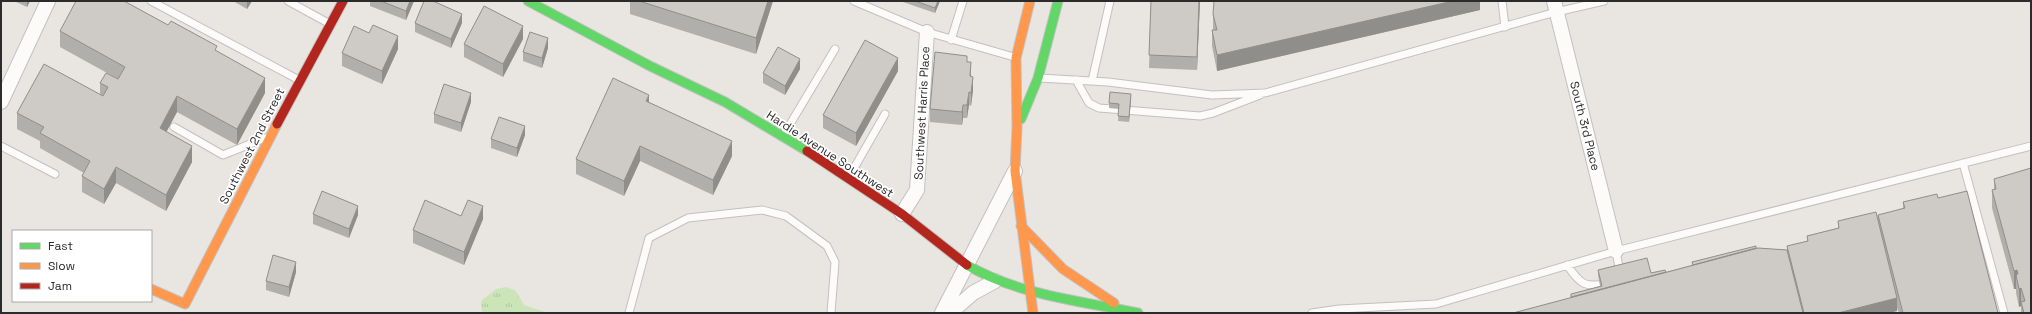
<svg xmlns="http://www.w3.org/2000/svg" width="2032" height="314" font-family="'Space Grotesk',sans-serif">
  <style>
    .grass { fill: url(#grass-tufts) }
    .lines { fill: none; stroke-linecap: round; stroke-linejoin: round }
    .lane-casing { stroke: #c2c1c2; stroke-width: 9 }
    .street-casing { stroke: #c2c1c2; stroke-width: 16 }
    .fast-casing { stroke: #c2c1c2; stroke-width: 11 }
    .slow-casing { stroke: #c2c1c2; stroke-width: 11 }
    .jam-casing { stroke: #c2c1c2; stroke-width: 11 }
    .lane { stroke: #fcfbfa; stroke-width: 7 }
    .street { stroke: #fcfbfa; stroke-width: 14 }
    .fast { stroke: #63d668; stroke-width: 9 }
    .slow { stroke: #ff974d; stroke-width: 9 }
    .jam { stroke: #b3261e; stroke-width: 9 }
    .wall { fill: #b1afab }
    .shaded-wall { fill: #908e8b }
    .building { fill: #cecbc7; stroke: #908e8b }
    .labels { text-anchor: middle; stroke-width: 3.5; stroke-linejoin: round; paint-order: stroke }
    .street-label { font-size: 12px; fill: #2b2b2b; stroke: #fff }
  </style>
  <defs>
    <pattern id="grass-tufts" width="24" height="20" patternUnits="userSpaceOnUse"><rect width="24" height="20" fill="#cce5b8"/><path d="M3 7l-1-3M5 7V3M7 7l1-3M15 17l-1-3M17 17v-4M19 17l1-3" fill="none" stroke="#afc59e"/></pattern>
  </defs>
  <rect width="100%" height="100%" fill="#e9e5e0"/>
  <path class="grass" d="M506,287L515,290L524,305L548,313H482L481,301L496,289Z"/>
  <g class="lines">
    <g class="lane-casing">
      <path id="lane" d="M151,1L299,80
        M288,1L330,24
        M854,1L927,32L1014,57
        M1502,1L1505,27
        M951,40L963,1
        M1040,78L1108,82L1212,95L1265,93L1556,12L1604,1
        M1076,80L1089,103L1099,108L1200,116L1213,113L1260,95
        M1092,81L1110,1
        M174,127L223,155L265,138
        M783,136L835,49
        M1,146L55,174
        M1963,163L2004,313
        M849,177L885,114
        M1616,251L1620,273
        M1567,265C1582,286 1584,287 1610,284
        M629,313L649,238L688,218L762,210L786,216L827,246L835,262L831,313
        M1312,313L1339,309L1436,304L1616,251L2031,146"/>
    </g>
    <g class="street-casing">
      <path id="street" d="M1554,1L1616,251
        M1,102L48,1
        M902,214L917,190L927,32
        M942,313L1015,171
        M950,313L973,293L995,281"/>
    </g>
    <g class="fast-casing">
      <path id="fast" d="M528,1L650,66L725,102L807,151
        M1021,119L1038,78L1058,1
        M967,265C1018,295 1081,301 1138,313"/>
    </g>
    <g class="slow-casing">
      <path id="slow" d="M1030,1L1016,58L1017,128L1015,171L1033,313
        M1021,226L1063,269L1114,303
        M151,289L185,304L277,124"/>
    </g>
    <g class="jam-casing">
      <path id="jam" d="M277,124L343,1
        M807,151L902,214L967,265"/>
    </g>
    <use href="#lane" class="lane"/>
    <use href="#street" class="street"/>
    <use href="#fast" class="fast"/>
    <use href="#slow" class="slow"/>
    <use href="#jam" class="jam"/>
  </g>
  <path class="wall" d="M14,1H30L27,7Z
    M233,1H252L247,9Z
    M370,1H414L406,20L370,6Z
    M630,1H773L756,54L630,14Z
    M900,1H940L935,13Z
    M1151,1H1200L1197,70L1149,68Z
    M1480,1V10L1217,71L1212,46V30H1213V14Z
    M415,23H462L451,48L415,32Z
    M168,25L217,51L265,93L237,145L177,112L166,132L192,162L166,211L116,183L104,204L82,192V176L84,173L40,148V141L17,129V113L100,95V83L118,79L60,47V31Z
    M523,39L503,77L464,57V44Z
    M548,48L542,68L523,61V52Z
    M398,49L382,84L342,66V53Z
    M967,62L971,76L973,90L971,106L969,105L967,118H963L962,125L930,122V109Z
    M800,69L785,95L763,83V73Z
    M898,71L856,146L823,128V115Z
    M1131,99L1129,122L1118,121L1119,109L1109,108V103Z
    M471,102L461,132L434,123V114Z
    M649,102L732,156L713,195L640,161L624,196L576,174V159Z
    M525,135L517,157L491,148V139Z
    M1994,179L2031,313H2021V306L2019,307L2016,293V289H2014L1992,208V190L1994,189Z
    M1938,198L1998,313H1899L1897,308V311L1889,313H1513L1571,298V294L1600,286L1598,275V270L1651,273L1666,272L1692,265V262L1756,248L1787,250V246L1807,241V236L1838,228V221L1878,217L1903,208V202Z
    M313,214L358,215L349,238L313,224Z
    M461,216L483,219L464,265L413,243V230Z
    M296,272L289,297L266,290V281Z"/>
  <path class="shaded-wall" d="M27,1H30L27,7Z
    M247,1H252L247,9Z
    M410,1H414L406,20V11Z
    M768,1H773L756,54V38Z
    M938,1H940L935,13V8Z
    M1199,1H1200L1197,70V57Z
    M1453,1H1480V10L1217,71V55Z
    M462,14V23L451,48V39Z
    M523,26V39L503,77V64Z
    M398,36V49L382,84V71Z
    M548,38V48L542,68V58Z
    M898,58V71L856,146V133Z
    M800,59V69L785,95V86Z
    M971,62V75L970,89V76Z
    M973,77V90L971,106V93Z
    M265,78V93L237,145V129Z
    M969,92V105L967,118V105Z
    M471,93V102L461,132V123Z
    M1131,94V99L1129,122V117Z
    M649,95V110L646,101Z
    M177,96V112L160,144V128Z
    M963,105V118L962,125V112Z
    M525,126V135L517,157V148Z
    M732,141V156L713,195V180Z
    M192,146V162L166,211V195Z
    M640,146V161L624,196V181Z
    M116,167V183L104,204V189Z
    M358,206V215L349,238V229Z
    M483,206V219L464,265V252Z
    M296,262V272L289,297V287Z
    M2017,270V279L2016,275V289H2014V271Z
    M2021,288V306L2019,307V289Z
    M1897,298V311L1889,313H1838Z"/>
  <path class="building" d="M76,1H124L168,25L171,21L217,46L215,50L265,78L237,129L177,96L160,128L192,146L166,195L116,167L104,189L82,176L90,161L40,133L44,127L17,113L44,64L103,96L108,87L100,83L106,73L118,79L125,67L60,31Z
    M381,1H410L406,11Z
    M424,1H433L462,14L451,39L415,23Z
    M639,1H768L756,38Z
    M915,1H938L935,8Z
    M1151,1H1199L1197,57L1149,55Z
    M1214,1H1453L1217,55L1212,30H1217L1213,14Z
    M484,6L523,26L503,64L464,44Z
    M373,25L398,36L382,71L342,53L354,26L369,33Z
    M530,32L548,38L542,58L523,52Z
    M865,40L898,58L856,133L823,115Z
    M778,47L800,59L785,86L763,73Z
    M935,52L967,56V62H971L970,76L973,77L971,93L969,92L967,105H963L962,112L930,109Z
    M613,78L649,95L646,101L732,141L713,180L640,146L624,181L576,159Z
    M444,84L471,93L461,123L434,114Z
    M1110,92L1131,94L1129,117L1118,116L1119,104L1109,103Z
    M499,117L525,126L517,148L491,139Z
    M2031,168V313H2024L2021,302L2025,301L2021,288L2019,289L2016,275L2018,274L2017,270L2014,271L1992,190L1996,189L1994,179Z
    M322,191L358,206L349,229L313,214Z
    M1967,191L1998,313H1903L1878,215L1905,208L1903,202L1937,194L1938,198Z
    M425,200L461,216L468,200L483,206L464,252L413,230Z
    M1876,212L1897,298L1838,313H1804L1787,246L1808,241L1807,236L1839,228L1838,221Z
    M1756,246V248L1693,265L1692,262Z
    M1758,248L1787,250L1803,313H1513Z
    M273,255L296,262L289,287L266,281Z
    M1647,258L1651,273L1665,270L1666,272L1571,297V294L1602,286L1598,270Z"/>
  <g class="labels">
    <g class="street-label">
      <text transform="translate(922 113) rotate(-87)" y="4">Southwest Harris Place</text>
      <text transform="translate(1585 126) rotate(76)" y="4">South 3rd Place</text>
      <text transform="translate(252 146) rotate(-63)" y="4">Southwest 2nd Street</text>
      <text transform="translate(830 154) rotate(33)" y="4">Hardie Avenue Southwest</text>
    </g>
  </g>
  <rect width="2032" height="314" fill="none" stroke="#2b2b2b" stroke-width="4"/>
  <rect x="12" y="230" width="140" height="72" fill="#ffffff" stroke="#aaaaaa"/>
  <rect x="20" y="243" width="20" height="6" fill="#63d668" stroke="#aaaaaa"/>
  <text x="48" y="250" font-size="12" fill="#2b2b2b">Fast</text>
  <rect x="20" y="263" width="20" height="6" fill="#ff974d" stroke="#aaaaaa"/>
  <text x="48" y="270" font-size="12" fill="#2b2b2b">Slow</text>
  <rect x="20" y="283" width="20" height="6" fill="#b3261e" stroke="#aaaaaa"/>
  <text x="48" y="290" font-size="12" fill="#2b2b2b">Jam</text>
</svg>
